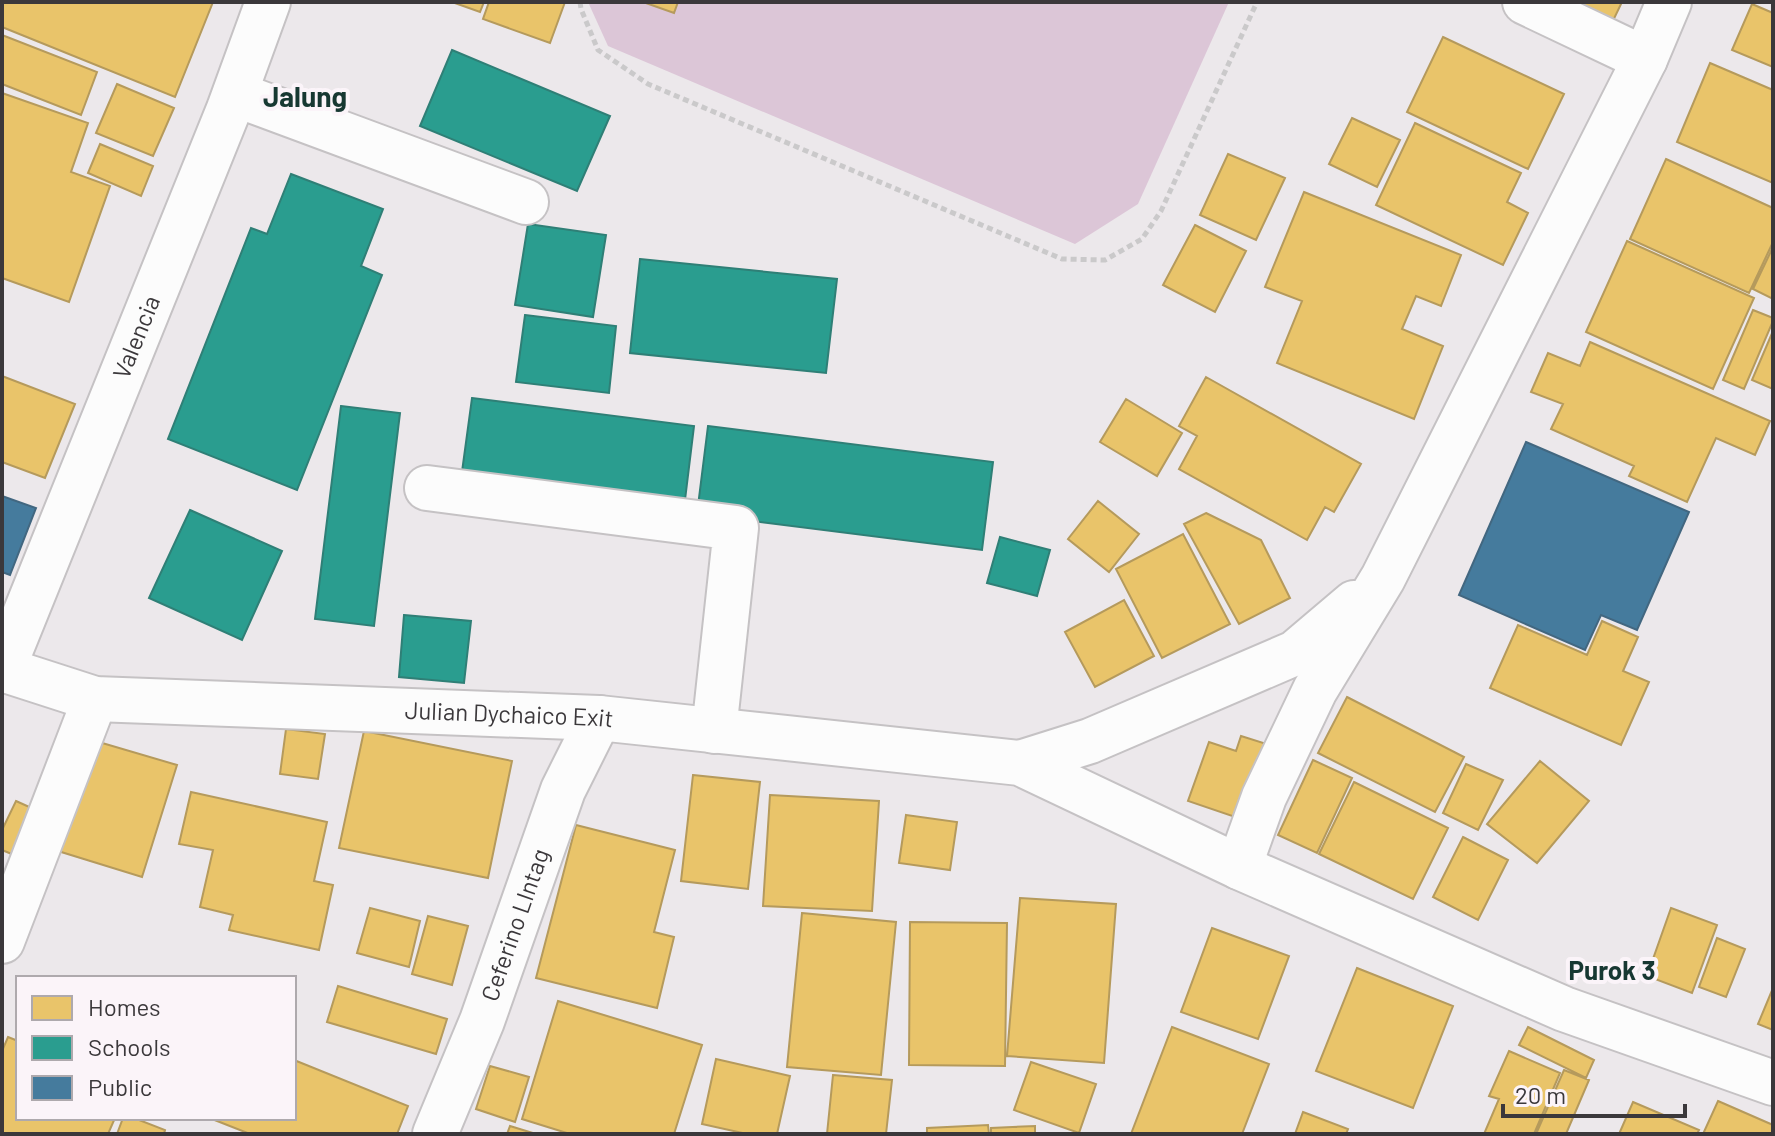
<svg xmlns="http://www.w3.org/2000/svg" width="1775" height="1136" font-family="Barlow,sans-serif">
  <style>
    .green { fill: #dcc6d7 }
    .homes { fill: #e9c46a; stroke: #b59a5c; stroke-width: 2 }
    .schools { fill: #2a9d8f; stroke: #2f7f76; stroke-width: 2 }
    .public { fill: #457b9d; stroke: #426780; stroke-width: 2 }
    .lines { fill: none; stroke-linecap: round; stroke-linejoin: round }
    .minor-casing { stroke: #c5c2c4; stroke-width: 48 }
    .path { stroke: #cac9ca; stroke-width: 5; stroke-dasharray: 6 4; stroke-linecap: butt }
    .minor { stroke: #fcfcfc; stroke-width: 44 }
    .labels { text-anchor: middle; stroke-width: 8; stroke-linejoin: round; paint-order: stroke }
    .street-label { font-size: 24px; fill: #3b383b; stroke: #fbf4f9 }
    .neighbourhood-label { font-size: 26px; font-weight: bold; fill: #173832; stroke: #fbf4f9 }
    .quarter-label { font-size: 28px; font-weight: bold; fill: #173832; stroke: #fbf4f9 }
  </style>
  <rect width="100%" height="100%" fill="#ece8eb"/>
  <path class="green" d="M588,2H1229L1138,204L1075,244L608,46Z"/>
  <path class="homes" d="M2,2H213L175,97L2,27Z
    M452,2H484L480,12Z
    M489,2H565L550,43L483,19Z
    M643,2H678L674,13Z
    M1553,2H1622L1609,29Z
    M1752,4L1773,13V67L1732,50Z
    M2,35L97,72L81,115L2,84Z
    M1443,37L1564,94L1528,169L1407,112Z
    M1710,63L1773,90V183L1677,142Z
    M117,84L174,108L153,156L96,133Z
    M2,93L88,123L71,172L110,186L69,302L2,278Z
    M1352,118L1400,140L1377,187L1329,164Z
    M1415,123L1521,173L1507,202L1528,213L1503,265L1376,205Z
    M100,144L153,166L141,196L88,173Z
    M1228,154L1285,178L1256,240L1200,215Z
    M1666,159L1773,208V242L1749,293L1630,239Z
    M1304,192L1461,255L1441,306L1416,296L1402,329L1443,346L1414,419L1277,363L1302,301L1265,287Z
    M1195,225L1246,251L1215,312L1163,285Z
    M1627,241L1754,298L1713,389L1586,332Z
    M1773,247V299L1753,289Z
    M1753,310L1773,318V321L1744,389L1723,380Z
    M1773,331V389L1752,380Z
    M1590,342L1770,421L1755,455L1716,438L1687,502L1629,476L1634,466L1551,429L1563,404L1531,392L1548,353L1580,366Z
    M2,376L75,404L45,478L2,462Z
    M1206,377L1361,464L1334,512L1325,507L1307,540L1179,469L1197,436L1179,426Z
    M1126,399L1182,433L1157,476L1100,442Z
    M1098,501L1139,534L1109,572L1068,539Z
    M1206,513L1261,540L1290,598L1239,624L1184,524Z
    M1183,534L1230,624L1162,658L1116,569Z
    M1124,600L1154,656L1095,687L1065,632Z
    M1602,621L1638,637L1623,671L1649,682L1621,745L1490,688L1518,625L1587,655Z
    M1347,697L1464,757L1435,812L1318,753Z
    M286,729L325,734L318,779L280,774Z
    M364,731L512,761L488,878L339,848Z
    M1241,736L1273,746L1247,821L1188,801L1209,742L1236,751Z
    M92,740L177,765L142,877L58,851Z
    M1313,760L1352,778L1317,853L1278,835Z
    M1540,761L1589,801L1537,863L1487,824Z
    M1466,764L1503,780L1478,830L1443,813Z
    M693,775L760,782L748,889L681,881Z
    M1354,782L1448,828L1413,899L1319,854Z
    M191,792L327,822L314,881L333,885L319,950L229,930L233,915L200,907L213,850L179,844Z
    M770,795L879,801L872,911L763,906Z
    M16,801L47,815L26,860L2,850V830Z
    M906,815L957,822L950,870L899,863Z
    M576,825L675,850L654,932L674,937L657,1008L536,978Z
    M1463,837L1508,860L1478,920L1433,897Z
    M1020,898L1116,904L1104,1063L1007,1056Z
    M370,908L420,921L409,967L357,953Z
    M1671,908L1717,925L1692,993L1647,976Z
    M802,913L896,922L881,1075L787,1067Z
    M428,916L468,926L452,985L412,974Z
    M910,922L1007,923L1005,1066L909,1065Z
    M1212,928L1289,956L1258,1039L1181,1012Z
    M1717,938L1745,949L1726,997L1699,987Z
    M1357,968L1453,1006L1413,1108L1316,1071Z
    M338,986L447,1019L436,1054L327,1022Z
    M1773,988V1030L1758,1024Z
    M558,1001L702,1045L674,1134H570L522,1119Z
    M1172,1027L1269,1064L1242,1134H1131Z
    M1528,1027L1594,1060L1586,1078L1519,1045Z
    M8,1037L18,1041V1118H115L108,1134H2V1051Z
    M1509,1051L1560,1073L1534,1134H1484L1499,1099L1489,1096Z
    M716,1059L790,1076L777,1134H747L702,1124Z
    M294,1060L408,1106L397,1134H250L212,1119L294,1118Z
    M1031,1062L1096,1084L1079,1133L1014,1110Z
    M490,1066L529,1077L515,1122L476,1109Z
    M1564,1070L1589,1080L1566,1134H1536Z
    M833,1075L892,1080L886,1134H827Z
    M1718,1101L1773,1125V1134H1703Z
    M1633,1102L1699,1130L1697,1134H1619Z
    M1303,1112L1348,1129L1346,1134H1295Z
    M123,1118H134L165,1130L164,1134H117Z
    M988,1125L989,1134H927V1128Z
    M510,1126L536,1134H507Z
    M1035,1126V1134H991V1128Z"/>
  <path class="schools" d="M452,50L610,116L577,191L420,126Z
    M291,174L383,209L361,266L382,275L297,490L168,439L251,228L267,234Z
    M528,224L606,235L593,317L515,305Z
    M640,259L837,279L826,373L630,353Z
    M525,315L616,326L609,393L516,382Z
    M472,398L694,426L685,500L462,472Z
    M341,406L400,413L374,626L315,619Z
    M708,426L993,462L982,550L697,514Z
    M190,510L282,551L242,640L149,598Z
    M1000,537L1050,550L1037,596L987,583Z
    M404,615L471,621L464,683L399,677Z"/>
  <path class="public" d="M1526,442L1689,512L1637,630L1601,615L1585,650L1459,595Z
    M2,496L36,508L10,575L2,572Z"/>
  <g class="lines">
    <g class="minor-casing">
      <g id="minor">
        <path d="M1525,2L1645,59"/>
        <path d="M235,94L526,202"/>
        <path d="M427,488L736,528L714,731"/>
        <path id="s1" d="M2,669L95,699L599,718L1020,763L1239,867L1564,1009L1773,1083"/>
        <path id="s2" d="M2,671L229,109L268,2"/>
        <path d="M1020,763L1090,741L1295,653L1354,603"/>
        <path d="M1239,867L1264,797L1315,690L1383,578L1645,59L1669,2"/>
        <path d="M2,941L95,699"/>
        <path id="s3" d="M435,1134L482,1021L563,790L599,718"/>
      </g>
    </g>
    <path class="path" d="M580,2L581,9L598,50L648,84L1062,259L1105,260L1142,239L1161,211L1257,2"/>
    <use href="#minor" class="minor"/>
  </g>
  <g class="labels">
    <g class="street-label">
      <text dy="8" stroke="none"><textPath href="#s2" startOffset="360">Valencia</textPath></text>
      <text dy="8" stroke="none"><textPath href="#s1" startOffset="512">Julian Dychaico Exit</textPath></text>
      <text dy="8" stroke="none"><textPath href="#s3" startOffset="224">Ceferino LIntag</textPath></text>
    </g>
    <g class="neighbourhood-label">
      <text x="1612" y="980">Purok 3</text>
    </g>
    <g class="quarter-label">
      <text x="305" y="107">Jalung</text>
    </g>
  </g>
  <rect width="1775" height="1136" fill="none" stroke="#3b383b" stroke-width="8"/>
  <rect x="16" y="976" width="280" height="144" fill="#fbf4f9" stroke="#aea9ad" stroke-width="2"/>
  <rect x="32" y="996" width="40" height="24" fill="#e9c46a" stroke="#aea9ad" stroke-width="2"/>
  <text x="88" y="1016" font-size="24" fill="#3b383b">Homes</text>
  <rect x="32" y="1036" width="40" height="24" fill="#2a9d8f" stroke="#aea9ad" stroke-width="2"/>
  <text x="88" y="1056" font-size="24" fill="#3b383b">Schools</text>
  <rect x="32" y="1076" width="40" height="24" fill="#457b9d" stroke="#aea9ad" stroke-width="2"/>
  <text x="88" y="1096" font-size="24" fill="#3b383b">Public</text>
  <path d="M1503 1104v12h182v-12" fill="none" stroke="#3b383b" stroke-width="4"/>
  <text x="1515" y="1104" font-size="24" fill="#3b383b" stroke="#fbf4f9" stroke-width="6" paint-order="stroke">20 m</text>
</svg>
